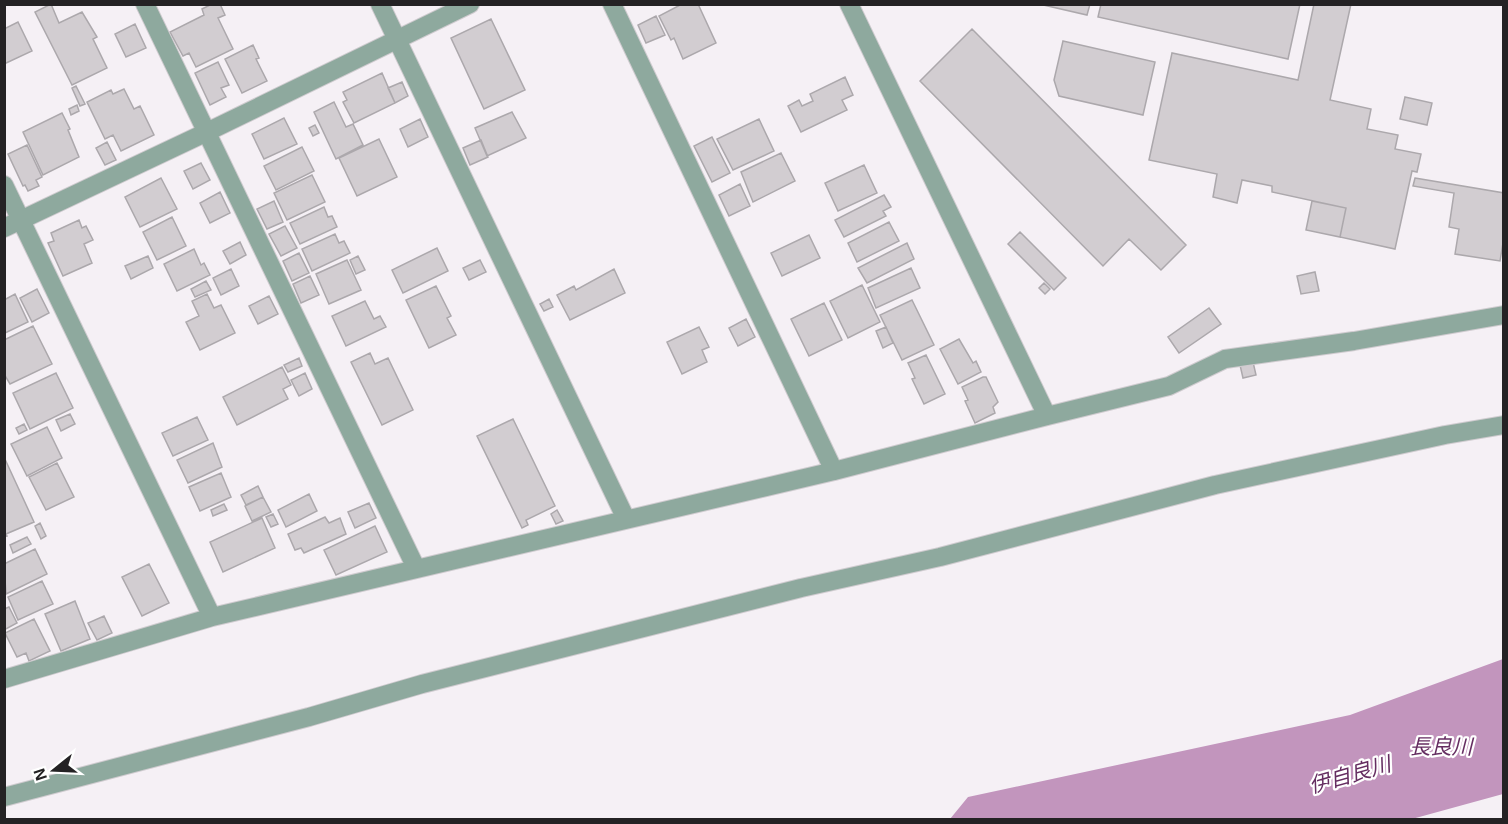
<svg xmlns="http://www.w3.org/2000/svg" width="1508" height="824" font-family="Helvetica,'Noto Sans JP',sans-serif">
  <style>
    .water { fill: #c295bd }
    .building { fill: #d2cdd1; stroke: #aca8ac; stroke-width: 1.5 }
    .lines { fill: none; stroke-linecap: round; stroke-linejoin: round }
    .minor-casing { stroke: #cfcbcf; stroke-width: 20 }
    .minor { stroke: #8ea99e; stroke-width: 18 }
    .labels { text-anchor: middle; stroke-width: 4.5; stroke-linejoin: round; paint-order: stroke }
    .water-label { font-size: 21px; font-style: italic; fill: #652d61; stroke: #fff }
  </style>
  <rect width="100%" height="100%" fill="#f5f0f5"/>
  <path class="water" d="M1503,659V794L1412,819H950L968,797L1350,715Z"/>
  <path class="building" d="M51,4L59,23L82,12L97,37L93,39L107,68L72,85L35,12Z
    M212,4H220L225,15L218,18L233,49L196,67L189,53L183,56L170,32L204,15L202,9Z
    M682,4H698L716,43L683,59L674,38L671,40L659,16Z
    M1039,4H1090L1087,15Z
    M1101,4H1300L1288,59L1098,17Z
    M1314,4H1351L1330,100L1371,109L1367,129L1398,135L1395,149L1421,154L1417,172L1412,171L1395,249L1340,237L1346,208L1272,192V186L1242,180L1237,203L1213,197L1217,174L1149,160L1172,53L1298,80Z
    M656,16L665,35L646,43L638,25Z
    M491,19L525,90L484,109L451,38Z
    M18,22L32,51L4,64V29Z
    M135,24L146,48L126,57L115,34Z
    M972,29L1186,245L1161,270L1129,239L1103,266L920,81Z
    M1063,41L1155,62L1143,115L1059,96L1054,80Z
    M253,45L259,58L256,59L267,81L242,93L225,59Z
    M218,62L229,85L221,88L226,97L210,105L195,73Z
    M382,73L395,103L354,123L343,102L347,100L343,92Z
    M845,77L853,95L842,100L847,110L801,132L788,106L799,100L802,106L813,101L810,94Z
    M402,82L408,96L395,103L388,88Z
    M76,86L85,104L80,106L72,88Z
    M124,89L134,109L140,106L154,135L121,151L113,135L105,139L87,102L111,90L113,94Z
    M1405,97L1432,103L1427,125L1400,119Z
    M334,102L346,127L353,124L363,145L336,159L314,112Z
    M77,105L79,111L71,115L69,109Z
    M512,112L526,138L487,156L475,128Z
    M62,113L70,129L68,130L79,157L43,175L23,132Z
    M284,118L297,144L264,159L252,134Z
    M420,119L428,137L408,147L400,129Z
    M759,119L774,151L733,170L717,139Z
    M315,125L319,133L313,136L309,128Z
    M712,137L730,173L712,182L694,146Z
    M379,139L397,177L357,196L339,158Z
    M481,140L488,157L470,165L463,148Z
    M107,142L116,160L105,165L96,148Z
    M27,145L42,177L36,180L39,186L28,191L25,185L23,186L8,154Z
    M302,147L314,171L276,190L264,166Z
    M781,153L795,181L753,202L741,172Z
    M201,163L210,180L193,189L184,171Z
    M864,165L877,193L838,211L825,183Z
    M312,175L325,202L287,220L274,193Z
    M161,178L177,209L140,227L125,197Z
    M1415,178L1504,193V237L1500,261L1455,254L1459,229L1449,227L1454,193L1413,186Z
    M740,184L750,206L729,216L719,195Z
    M220,192L230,213L210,223L200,203Z
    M884,195L891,207L883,211L886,216L844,237L835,220Z
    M274,201L283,222L267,229L257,209Z
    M1312,201L1346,208L1340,237L1306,230Z
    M324,207L328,217L332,216L337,227L300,244L290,223Z
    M172,217L186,246L157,260L143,232Z
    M79,220L82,228L86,226L93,240L84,244L92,263L63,276L48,243L54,241L51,233Z
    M889,222L899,241L857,262L848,243Z
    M285,226L297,248L281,256L269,234Z
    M1020,232L1066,278L1054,290L1008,244Z
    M335,234L339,243L344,241L350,253L312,271L302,249Z
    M809,235L820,258L782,276L771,253Z
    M240,242L246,255L230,264L223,251Z
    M907,243L914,259L867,283L858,268Z
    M437,248L448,271L403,293L392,270Z
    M194,249L201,265L204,263L210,275L177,291L164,264Z
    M299,253L309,273L292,281L283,261Z
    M148,256L153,268L131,279L125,266Z
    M358,256L365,270L356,274L350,260Z
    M347,260L361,290L329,304L316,274Z
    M480,260L486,272L469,280L463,268Z
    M911,268L920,288L876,308L868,288Z
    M231,269L239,286L221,295L213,278Z
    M614,269L625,293L570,320L557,295L574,286L576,290Z
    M1315,272L1319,291L1301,294L1297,276Z
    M310,276L319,295L301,303L293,284Z
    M206,281L211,290L195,297L191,289Z
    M1044,283L1050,289L1045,294L1039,288Z
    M862,285L880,322L848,338L830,301Z
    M436,286L451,316L447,318L456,335L429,348L406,300Z
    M37,289L49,313L32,322L20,298Z
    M15,294L28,322L5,333L4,300Z
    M207,294L214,308L221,305L235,333L200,350L186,322L199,316L192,301Z
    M269,296L278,314L258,324L249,306Z
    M549,299L553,307L544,311L540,304Z
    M912,300L934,345L902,360L880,315Z
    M365,301L374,319L380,316L386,327L346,346L332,316Z
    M824,303L842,340L809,356L791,319Z
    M1209,308L1221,324L1179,353L1168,337Z
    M746,319L755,337L738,346L729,328Z
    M33,326L52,364L10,384L4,374V340Z
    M699,327L709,347L702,350L707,362L682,374L667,342Z
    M886,327L893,343L883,348L876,331Z
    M959,339L973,363L976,361L981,372L958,384L940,349Z
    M370,353L375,364L388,358L413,410L382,425L351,362Z
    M926,355L945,394L924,404L912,379L915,378L908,363Z
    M299,358L302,366L288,372L284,365Z
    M1253,362L1256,375L1243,378L1240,365Z
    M282,367L291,385L283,389L288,399L237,425L223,397Z
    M56,373L73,408L30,429L13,393Z
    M305,373L312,389L299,396L291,380Z
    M983,377H986L998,402L993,407L995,413L975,423L965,401L968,400L962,387Z
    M70,414L75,424L61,431L56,420Z
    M197,417L208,440L173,456L162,433Z
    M513,419L555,506L526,520L528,525L522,528L477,436Z
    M24,424L27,430L19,434L16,428Z
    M47,427L62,458L27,476L11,444Z
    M213,443L222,467L188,483L177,460Z
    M4,457L34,522L6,534L7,536L4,537Z
    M57,463L74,497L46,510L29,477Z
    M221,473L231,497L200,511L189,487Z
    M258,486L263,497L246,505L241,495Z
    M309,494L317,511L286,527L278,510Z
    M263,497L271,512L252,521L245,506Z
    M369,503L376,518L355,528L348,512Z
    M224,504L227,510L213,516L211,510Z
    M557,510L563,521L556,524L551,514Z
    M273,514L278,524L271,527L266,517Z
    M325,517L329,523L340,518L346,534L304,553L301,548L295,550L288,534Z
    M262,518L275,548L223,572L210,542Z
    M40,523L46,536L41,539L35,526Z
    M375,526L387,552L336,575L324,550Z
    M27,537L31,544L13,553L10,545Z
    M35,549L47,574L6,594L4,564Z
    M149,564L169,603L142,616L122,577Z
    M42,581L53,604L18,620L8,597Z
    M75,601L90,639L61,651L45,614Z
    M9,607L17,623L4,630V609Z
    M104,616L112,633L97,640L88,623Z
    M34,619L50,651L29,661L26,653L17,657L5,633Z"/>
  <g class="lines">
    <g class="minor-casing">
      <path id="minor" d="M145,4L416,568
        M380,4L626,519
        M612,4L834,471
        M4,185L212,617
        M4,228L207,132L470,4
        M1047,416L1169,386L1225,359L1354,341L1504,315
        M4,679L212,617L834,471L1047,416L849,4
        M4,797L309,717L422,684L801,588L940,557L1215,485L1445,435L1504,425"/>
    </g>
    <use href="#minor" class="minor"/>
  </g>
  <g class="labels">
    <g class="water-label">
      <text x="1441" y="754">長良川</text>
      <text transform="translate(1350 775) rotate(-16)" y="7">伊自良川</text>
    </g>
  </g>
  <rect width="1508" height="824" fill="none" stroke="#242224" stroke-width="12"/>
  <g transform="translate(54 770) rotate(252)" stroke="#ffffff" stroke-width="4.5" paint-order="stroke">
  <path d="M0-4.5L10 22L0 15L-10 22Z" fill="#242224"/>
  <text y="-9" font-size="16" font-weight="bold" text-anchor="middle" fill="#242224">N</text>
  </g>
</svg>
